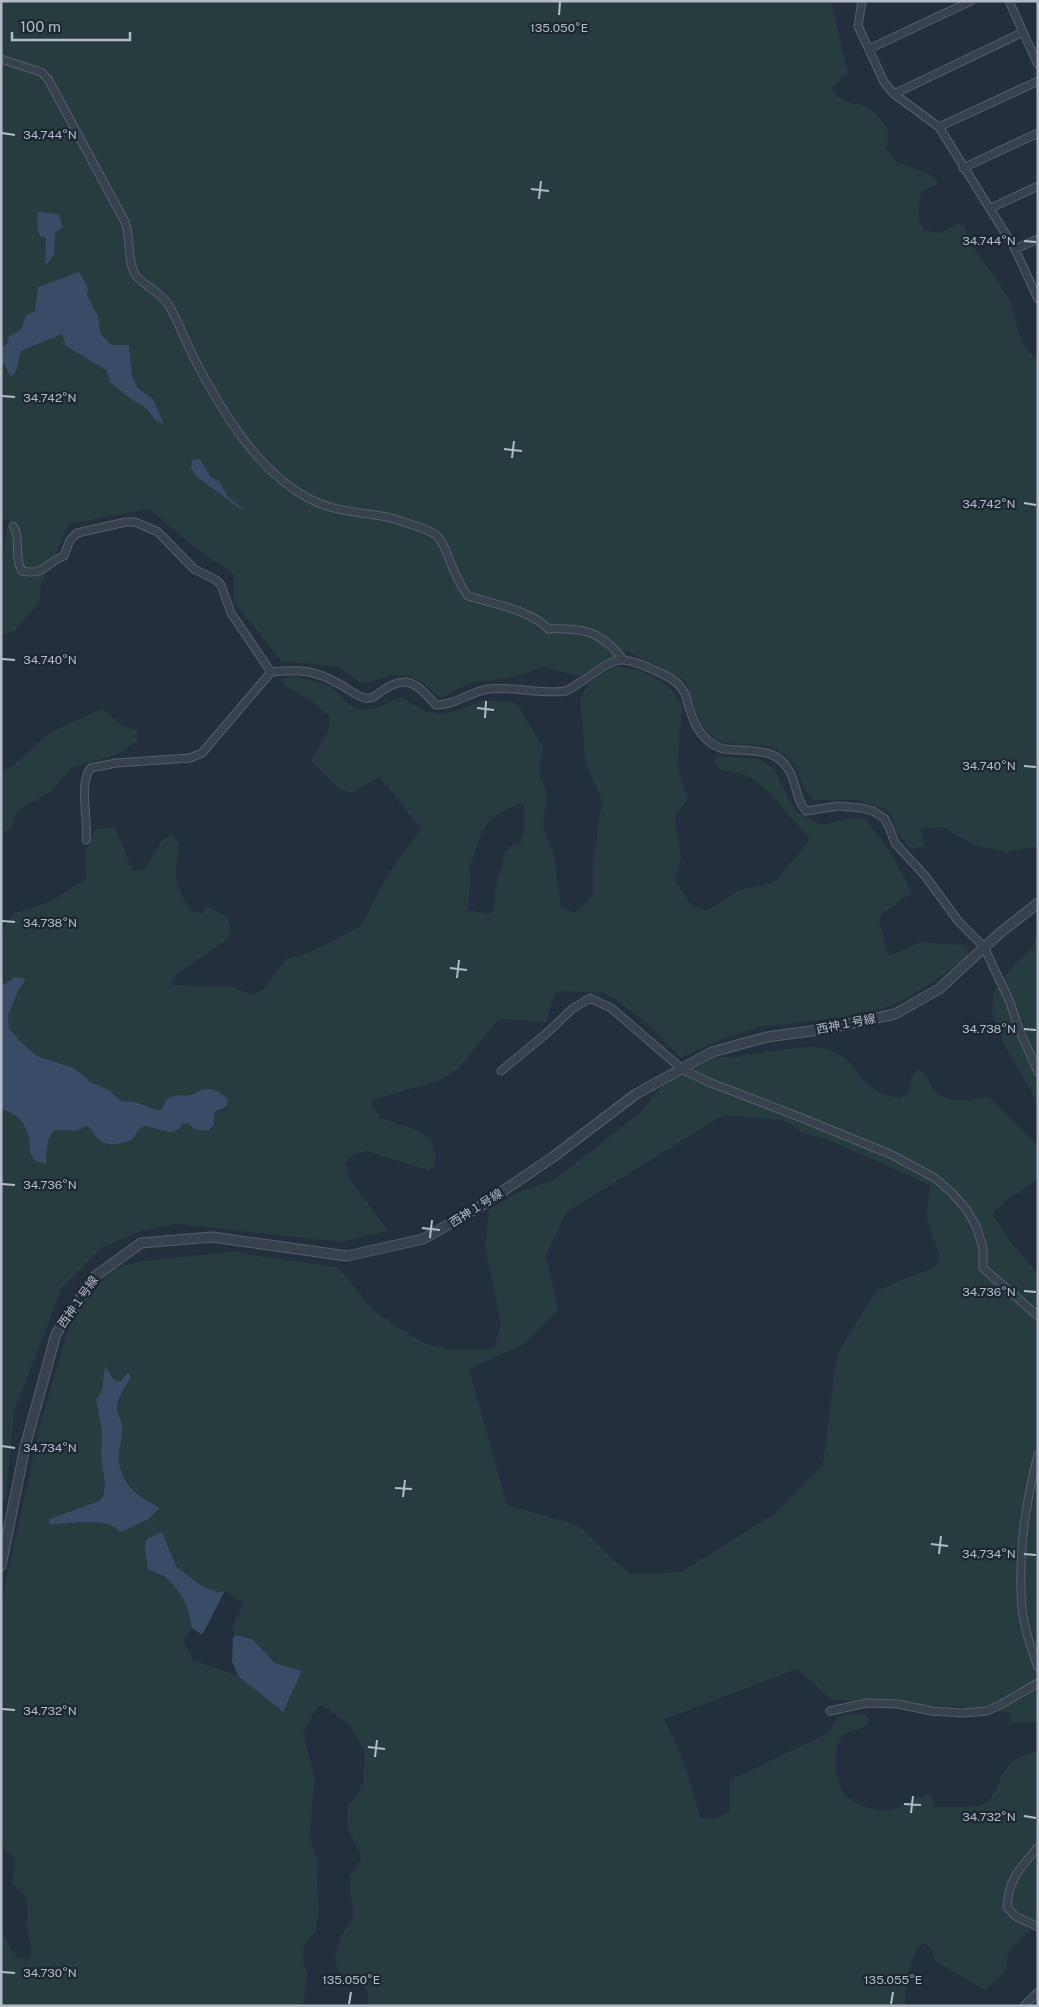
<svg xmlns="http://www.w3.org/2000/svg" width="1039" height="2007" font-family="'Public Sans','Noto Sans JP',sans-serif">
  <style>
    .green { fill: #263c3f; fill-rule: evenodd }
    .water { fill: #394c67 }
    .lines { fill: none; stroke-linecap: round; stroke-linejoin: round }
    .minor-casing { stroke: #565f6c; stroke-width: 9 }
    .tertiary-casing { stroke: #565f6c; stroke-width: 11 }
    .minor { stroke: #38414e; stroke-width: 7 }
    .tertiary { stroke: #38414e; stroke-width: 9 }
    .ticks { fill: none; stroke: #b4bcc9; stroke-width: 2 }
    .labels { text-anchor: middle; stroke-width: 4.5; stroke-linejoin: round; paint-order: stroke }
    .street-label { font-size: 12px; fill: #b4bcc9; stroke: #1d2633 }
    .ticks-label { font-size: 12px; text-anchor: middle; fill: #b4bcc9; stroke: #1d2633; stroke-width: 4.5; stroke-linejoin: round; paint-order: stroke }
  </style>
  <rect width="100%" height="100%" fill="#242f3e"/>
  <path class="green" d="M1,1H831L848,73L831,88C840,105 854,101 868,108C875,112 887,125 888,133C888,138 887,144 886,149L897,162L931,175L939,183L922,191C918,203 916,220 924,230L942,233L958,223L963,225L973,246L1010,300L1021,341L1038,363V850L1035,847L1006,852L974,845L943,827L920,829L925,846L910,849L897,832L894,820L887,810L858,800H815C803,794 801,776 795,766C790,758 778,749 769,746C754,744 737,745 723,742C699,736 692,701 686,681L627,651L579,676L541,667L519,676L469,683L441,698L420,681L409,676L390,675L368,683L360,682L338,667L281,661L234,602V574L198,550L149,509L69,524L40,587L39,603L14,631L1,636V561L9,520L1,518V365L4,363L12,377L16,372L21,351L62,333L66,346L107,371L135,402L146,408L156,421L153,399C129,381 132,374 129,345H111L101,334L98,316L87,295L35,311L26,315L21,330L9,336V343L1,348ZM200,459L211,477L219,481L228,497L243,510L239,508L197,477Z
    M615,666L639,670L666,684L682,704L677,766L688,799L675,817L681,858L675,880L691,905L707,911L739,890L773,883L807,844L809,838C793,821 766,785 746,775C733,769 722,776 713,760L717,756L759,759L774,769L795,811L821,825L850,818L865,819L888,848L912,892L881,915L879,921L889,956L921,942L964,945L968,949V956C947,972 916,996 891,1005C850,1020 809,1020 767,1026C736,1031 709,1045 681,1058L643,1020L606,993L560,991L554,994L546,1022L499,1019L458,1069L439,1081L375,1099L371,1104L381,1118L416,1130L430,1139L436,1156L434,1167L428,1170L366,1151L354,1154L345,1162L350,1179L388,1231L341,1242L178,1224L143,1230L101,1248L62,1288L14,1411L6,1499L1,1502V1109C24,1116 30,1130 30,1153L41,1163L46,1162C47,1152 46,1137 55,1130L76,1131L85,1126H88L101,1142L109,1145L132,1140L138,1130L144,1126L165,1132L184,1123L211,1129L215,1123L214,1113L226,1108L228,1100C215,1083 192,1097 174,1095L162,1109L157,1110L135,1102L121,1101L109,1090L92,1083L74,1068L37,1056L20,1041L9,1028L8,1015L18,991L25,982L15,977L1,986V931L15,913L49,902L86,879L85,854L95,829L115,828L133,871L144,870L162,840L172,834L179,844C175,878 172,880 191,911L202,913L207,906L227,917L231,929L226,940L176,975L170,985L232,987L253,995L265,988L286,959L309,953L361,926L388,874L421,829L380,777L351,793L339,789L311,761L329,729L330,717L311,700L283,685L281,679L293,676L328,685L355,709H373L401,697L426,712L445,714L486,700L514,702L518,706L543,747L539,776L547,792L543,827L554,855L561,907L576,913L593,895V864L602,800L586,765L580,699L589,683ZM520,803L524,805V830L521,844L514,843L505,852L497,883L493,912L488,914L468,910C468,896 472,880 469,866C477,853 479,832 489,822C495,814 510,809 520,803Z
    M102,709L121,725L137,731V741L118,754L71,768L51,791L17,811L11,827L1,837V771L11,767L52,731Z
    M1038,932V1103L1003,1043L992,1011L994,992L1012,967L1033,947Z
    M807,1047C814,1047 823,1047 830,1050C862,1062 857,1093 900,1098L909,1091L911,1079L917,1069C931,1078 926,1079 934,1090C947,1106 971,1099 989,1097L1035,1143L1038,1149L1037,1178C1023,1193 1004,1197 993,1215L1013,1245L1038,1274V1722L1010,1723V1713L963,1707L832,1700L797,1669L665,1719L685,1766L701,1819L717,1818L730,1811V1780L829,1733L837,1717C846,1714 858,1713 867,1716L870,1722C867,1724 864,1727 861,1729C855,1731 847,1731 843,1735C831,1747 835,1786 847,1797C856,1805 876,1811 887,1811C897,1810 904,1803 912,1800C917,1797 925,1796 931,1795L935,1807C948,1806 969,1808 982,1805C1002,1799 994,1756 1038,1752V1922L1008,1952L1006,1970L985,1990L935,1961L932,1949L923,1942C907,1960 907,1984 905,2006H367L369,1994L359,1980L338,1971L335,1960L340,1937L353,1918L354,1912L350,1894V1876L360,1860L361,1855L348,1830L347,1807L358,1793L363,1782L365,1752L350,1726L331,1711L321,1705L314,1712L303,1733L315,1780L309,1838L318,1860L317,1889L319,1907L316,1931L304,1946L303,1951V1963L308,1974L303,2006H1V1931L17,1958L29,1959L32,1951L26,1926L28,1908L25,1896L12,1883L15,1865L14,1858L1,1846V1605L40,1425L72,1316L108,1274L118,1267L143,1261L238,1251L250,1255L336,1267C353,1281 364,1303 380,1315C390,1322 419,1341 429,1345C442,1350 482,1352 494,1347L501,1325L485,1246L489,1210L516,1193L554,1180L642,1111L665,1082L696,1069L712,1058L724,1057L736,1058L740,1055ZM723,1115L783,1120L803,1133L826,1139L930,1185L927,1220L939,1254L937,1266L876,1291L837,1354L823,1464L774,1514L681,1572L632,1574L613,1560L578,1525L507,1505L469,1369L524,1344L558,1310L546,1255L567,1212ZM105,1367L115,1381H121L128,1372L131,1377C126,1386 117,1399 117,1409C117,1416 122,1422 122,1428C122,1439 119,1449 119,1459C120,1484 140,1498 159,1508L111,1525L99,1522L81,1523L68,1522L101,1501L105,1484L101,1456L102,1432L96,1400L102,1390ZM162,1533L176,1566L200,1585L217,1592L225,1591L244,1603L232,1627L235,1635H238L258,1645L275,1663L302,1671L282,1711L238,1676L193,1660L183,1640L192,1628C191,1621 191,1614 188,1607C184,1596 170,1577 158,1575Z"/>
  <path class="water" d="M38,212L59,214L63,228L55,232L54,254L47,264L45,262L46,238L40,236C37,228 36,220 38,212Z
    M79,272L88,288L87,295L98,316L101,334L111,345H129L132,375L138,388L153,399L164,424L156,421L146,408L135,402L110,382L107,371L66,346L62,334L21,351L16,372L11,377L4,364L1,365V348L8,343L9,336L21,330L26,315L35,311L38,287Z
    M200,459L211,477L219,481L228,497L245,510L239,508L197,477L191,468L192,460Z
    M15,977L24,978L25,981L18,991L8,1015L9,1028L20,1041L37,1056L74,1068L92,1083L109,1090L121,1101L135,1102L157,1110L162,1109C165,1104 166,1099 171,1097C176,1094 184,1096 190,1095C195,1094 197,1091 201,1090C211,1087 222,1092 228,1100C228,1111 220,1107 214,1113V1125L208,1131L194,1129L188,1123L182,1124C175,1140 156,1127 144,1126L138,1130L132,1140C119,1144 103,1149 94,1134C91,1130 91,1128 86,1126L76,1131L55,1130C46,1137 47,1152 46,1162L45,1164L36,1161L30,1154C30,1130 24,1116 1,1109V986Z
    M105,1366L115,1381H121L128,1372L131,1377C126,1386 117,1398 117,1408C117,1415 122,1421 122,1427C123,1438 118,1450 119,1461C122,1486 140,1498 160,1508L147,1520L120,1532C117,1529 114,1526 110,1525C99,1520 63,1523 50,1525L49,1519L100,1501L103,1496L105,1484L101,1456L102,1432L96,1400L102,1390Z
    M162,1532L176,1566L200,1585L217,1592L225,1591L202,1635L192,1628C189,1607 182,1591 165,1577C162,1575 153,1572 148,1569L145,1550L146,1539Z
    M235,1635L252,1639L275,1663L302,1671L283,1712L238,1676L232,1661L233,1638Z"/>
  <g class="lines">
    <g class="minor-casing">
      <path id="minor" d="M862,1L858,26L884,82L894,94L939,127L1015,249L1038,299
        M1009,1L1038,65
        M869,49L971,1
        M1,59L41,72L48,79L125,222C131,237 127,262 135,274C141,284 159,291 168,304C179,322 186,343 196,362C223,413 258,472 310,499C334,512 362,512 387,517C396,519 404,522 413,525C421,528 430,530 437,536C445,544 447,555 452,566C456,576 461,587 468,596C491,603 533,611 548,629C582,628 600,630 622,658
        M894,94L1023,32
        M939,127L1038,81
        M963,168L1038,133
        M991,208L1038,186
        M1015,249L1038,239
        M13,526C22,539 13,555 22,571C46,576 46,562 64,556L70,540L77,533L126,522H135L158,532L194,569L216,580L221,585L231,613L271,672
        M86,840C89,821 78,783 91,768L116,763L190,758L202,753L271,672C301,669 315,670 341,685C348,689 357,696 365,698C371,699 374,697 379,693C406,673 415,682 436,705C457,705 470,691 489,689C513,686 544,695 566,691C571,689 577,684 582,681C615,660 615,652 654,670C663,674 677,680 682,689C687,695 687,703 690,710C695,728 705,743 723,749C751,752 781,745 793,779C797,791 798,802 806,811L838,806L862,808L873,811L884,818L889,827L895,843L926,877L959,922L984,947L1009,1000L1019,1029L1038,1072
        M501,1071L547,1033L572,1009L590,998L611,1008L682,1069L706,1081L802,1118L890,1154L935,1178L952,1193L967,1210L977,1228L983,1248V1268L1038,1316
        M1038,1455C1025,1504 1018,1558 1022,1608C1023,1624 1032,1652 1038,1667
        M830,1711L867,1703L898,1704L932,1711L963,1713L987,1711L1000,1705L1038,1683
        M1038,1847C1020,1869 1009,1877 1007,1907L1015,1916L1038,1927
        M1024,2006L1038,1992"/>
    </g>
    <g class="tertiary-casing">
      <path id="tertiary" d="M1,1566L25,1447L56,1334L94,1277L141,1243L212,1237L347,1256L423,1239L481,1206L553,1157L636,1094L712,1052L767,1037L825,1029L895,1014L939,989L1000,933L1038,903"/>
    </g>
    <use href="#minor" class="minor"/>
    <use href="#tertiary" class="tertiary"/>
  </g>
  <path class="ticks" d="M559,15L560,2M2,133L15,135M531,189L549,191M539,199L541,181M1024,241L1036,242M2,396L15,397M504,449L522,451M512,458L514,441M1024,503L1036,505M2,659L15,660M477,708L494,710M485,718L486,701M1024,766L1036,767M2,921L15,922M450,968L467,970M457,978L459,960M1024,1029L1036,1030M2,1184L15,1185M422,1228L440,1230M430,1238L432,1220M1024,1291L1036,1292M2,1446L15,1448M395,1488L412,1489M403,1497L405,1480M931,1544L948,1546M939,1554L941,1536M1024,1554L1036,1555M2,1709L15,1710M368,1747L385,1749M375,1757L377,1740M904,1804L921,1805M911,1813L913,1796M1024,1816L1036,1818M2,1972L15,1973M349,2004L351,1992M891,2004L893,1992"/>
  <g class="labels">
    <g class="street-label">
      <text transform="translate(846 1024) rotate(-11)" y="4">西神１号線</text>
      <text transform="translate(476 1208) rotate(-32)" y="4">西神１号線</text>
      <text transform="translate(78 1302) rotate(-55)" y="4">西神１号線</text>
    </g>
  </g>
  <g class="ticks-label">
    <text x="559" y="32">135.050°E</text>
    <text x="50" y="139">34.744°N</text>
    <text x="989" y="245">34.744°N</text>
    <text x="50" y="402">34.742°N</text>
    <text x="989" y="508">34.742°N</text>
    <text x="50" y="664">34.740°N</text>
    <text x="989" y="770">34.740°N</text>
    <text x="50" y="927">34.738°N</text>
    <text x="989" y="1033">34.738°N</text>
    <text x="50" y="1189">34.736°N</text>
    <text x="989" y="1296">34.736°N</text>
    <text x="50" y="1452">34.734°N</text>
    <text x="989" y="1558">34.734°N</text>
    <text x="50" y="1715">34.732°N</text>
    <text x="989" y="1821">34.732°N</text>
    <text x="50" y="1977">34.730°N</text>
    <text x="351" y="1984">135.050°E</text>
    <text x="893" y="1984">135.055°E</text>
  </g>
  <rect width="1039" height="2007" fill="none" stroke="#b4bcc9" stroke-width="5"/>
  <path d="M12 32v8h118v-8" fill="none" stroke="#b4bcc9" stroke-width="2.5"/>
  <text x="20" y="32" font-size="15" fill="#b4bcc9" stroke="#1d2633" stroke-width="4" paint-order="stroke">100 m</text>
</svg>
